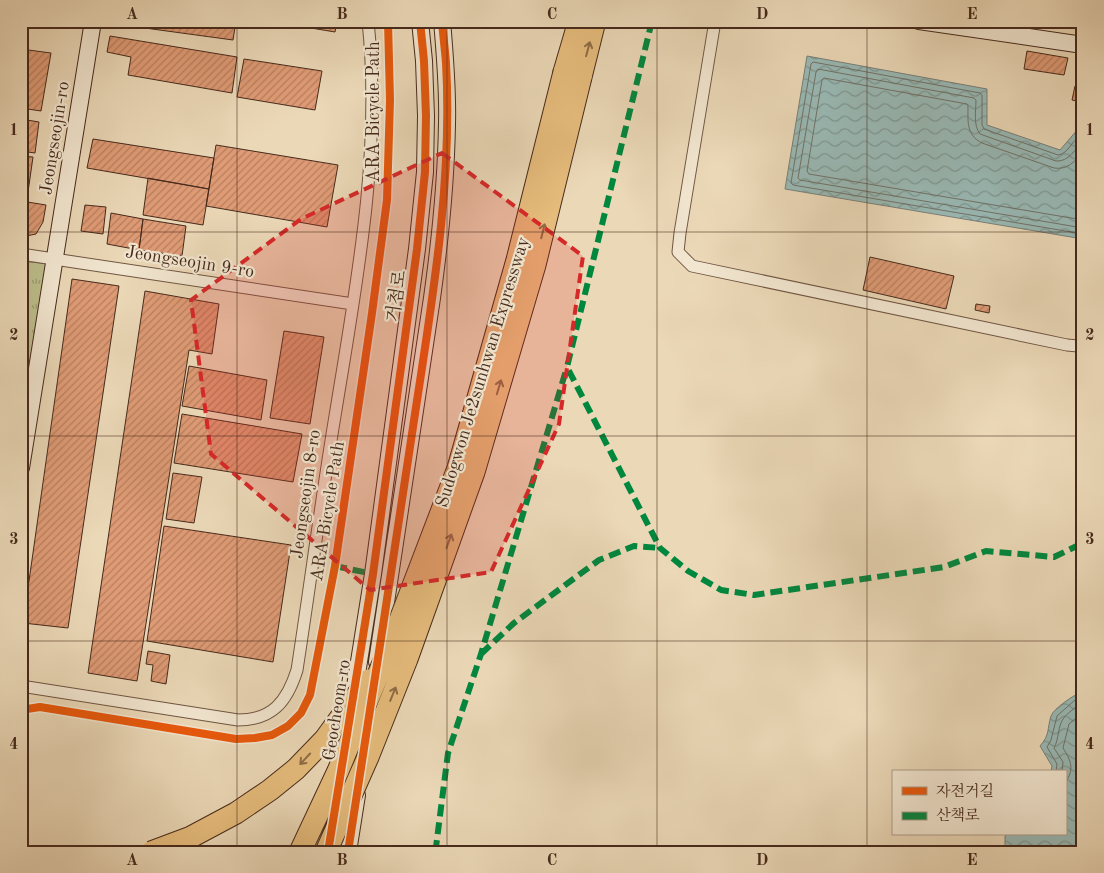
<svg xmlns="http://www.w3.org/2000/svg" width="1104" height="873" font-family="'Old Standard TT','Noto Serif KR',serif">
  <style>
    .grass { fill: url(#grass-tufts); stroke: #827454 }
    .water { fill: url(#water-waves); stroke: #788078 }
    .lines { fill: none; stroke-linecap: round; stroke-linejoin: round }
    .shore { stroke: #707268; stroke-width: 1 }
    .building { fill: url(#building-hatch); stroke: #472a1c }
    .street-casing { stroke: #705643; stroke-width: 13 }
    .secondary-casing { stroke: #472a1c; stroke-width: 18 }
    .highway-casing { stroke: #472a1c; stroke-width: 23 }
    .street { stroke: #f2e6d0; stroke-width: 11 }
    .secondary { stroke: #f2e6d0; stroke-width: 16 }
    .highway { stroke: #e6bc7c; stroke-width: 21 }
    .highway-bridge-casing { stroke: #472a1c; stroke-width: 23; stroke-linecap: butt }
    .highway-bridge { stroke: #e6bc7c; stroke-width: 21 }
    .quiet { stroke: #00873e; stroke-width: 6; stroke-dasharray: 12 6; stroke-linecap: butt }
    .cycleway-casing { stroke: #f2e6d0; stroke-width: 11 }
    .cycleway { stroke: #e8590c; stroke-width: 8 }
    .oneway { stroke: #8f6c47 }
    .marked { fill: #d62828; fill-opacity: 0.2; stroke: #d62828; stroke-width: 4; stroke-dasharray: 10 6; stroke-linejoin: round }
    .grid { fill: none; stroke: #472a1c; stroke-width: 1; stroke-opacity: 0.55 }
    .labels { text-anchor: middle; stroke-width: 4.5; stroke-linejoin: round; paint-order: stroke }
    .street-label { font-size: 18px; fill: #472a1c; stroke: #f2e6d0 }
    .neatline { fill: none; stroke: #472a1c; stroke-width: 2 }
    .grid-label { font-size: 16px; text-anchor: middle; font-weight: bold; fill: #472a1c }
  </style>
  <defs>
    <pattern id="grass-tufts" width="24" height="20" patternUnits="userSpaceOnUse" patternTransform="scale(1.25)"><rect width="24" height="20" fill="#bcbe8b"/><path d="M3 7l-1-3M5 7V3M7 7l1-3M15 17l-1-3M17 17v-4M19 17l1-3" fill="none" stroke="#9b9b71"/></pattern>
    <pattern id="water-waves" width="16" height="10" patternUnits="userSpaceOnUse" patternTransform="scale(1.25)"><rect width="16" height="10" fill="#99b9b5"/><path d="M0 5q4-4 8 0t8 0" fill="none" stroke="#7f9792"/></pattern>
    <pattern id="building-hatch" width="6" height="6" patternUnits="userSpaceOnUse" patternTransform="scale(1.25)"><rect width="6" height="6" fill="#df9b75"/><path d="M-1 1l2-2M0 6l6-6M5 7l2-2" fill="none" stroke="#b77f5f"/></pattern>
  </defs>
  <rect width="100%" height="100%" fill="#ebd8b7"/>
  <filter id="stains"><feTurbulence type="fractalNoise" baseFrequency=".004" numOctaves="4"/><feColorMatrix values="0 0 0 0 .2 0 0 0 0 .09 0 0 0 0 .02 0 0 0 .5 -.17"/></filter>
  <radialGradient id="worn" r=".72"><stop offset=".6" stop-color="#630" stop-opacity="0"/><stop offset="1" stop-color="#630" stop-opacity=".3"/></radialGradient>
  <path class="grass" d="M21,261L50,264L25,415H21Z"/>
  <path class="water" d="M807,56L987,89V125L1060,150L1078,129L1083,130V239L785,189Z
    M1083,691V852H1005V836L1008,834H1065V772H1051L1052,766L1040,746C1050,735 1047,729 1051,716C1054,708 1074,695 1083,691Z"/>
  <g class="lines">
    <path class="shore" d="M1083,135C1072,138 1069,154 1058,155L984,129L982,125V95L980,93L813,62L811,64L791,183L793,185L1083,234
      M1083,141C1075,149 1069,162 1056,161L980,134C973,125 976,111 976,100L974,98L818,69L816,72L798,178L800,180L1083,228
      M1083,152C1074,162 1068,170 1054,168L982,143C966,135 968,121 968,106L967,104L824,78L822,80L807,171L809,174L1083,220
      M1056,772L1057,764L1047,747L1051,740L1057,716L1075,700L1083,696
      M1062,772L1063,762L1054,748C1059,739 1058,726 1063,719C1066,714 1077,706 1083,703
      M1065,783C1075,769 1071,761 1063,748L1069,724L1083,712"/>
  </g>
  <path class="building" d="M108,21H236L233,40L108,23Z
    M269,21H337L335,32Z
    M110,36L237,57L232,93L128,75L131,57L107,52Z
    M21,49L51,53L41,111L21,108Z
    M1027,51L1068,58L1064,75L1024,69Z
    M244,59L322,71L315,110L237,97Z
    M1075,86L1083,87V102L1072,100Z
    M21,119L39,122L35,153L21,151Z
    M93,139L214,158L209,189L87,168Z
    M216,145L338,165L327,227L206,206Z
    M21,156L33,157L28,192L21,191Z
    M148,178L209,189L203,225L143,215Z
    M21,201L46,205L43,222L36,234L21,237Z
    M85,205L106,207L103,234L81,231Z
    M111,213L143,219L139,250L107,244Z
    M143,219L186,226L182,256L139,250Z
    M870,257L954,276L946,309L863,290Z
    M72,279L119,286L68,628L23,623Z
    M145,291L219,304L212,354L189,350L137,681L88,673Z
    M976,304L990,306L989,313L975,310Z
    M284,331L324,337L310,424L270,418Z
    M189,366L267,380L261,420L182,406Z
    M182,414L302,434L293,482L174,463Z
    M173,473L202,477L194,523L166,519Z
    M164,526L291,545L273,662L147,641Z
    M148,651L170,655L166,684L151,681L153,665L146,664Z"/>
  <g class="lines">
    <g class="street-casing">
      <path id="street" d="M715,21L680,233L678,252L692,266L1067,345L1078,346L1083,351
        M21,254L353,304
        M21,686L238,720C272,720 287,702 297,670C310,586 321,500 335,416C356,286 382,154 368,21"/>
    </g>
    <g class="secondary-casing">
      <path id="secondary" d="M919,21L1083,45
        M21,468L93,21
        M377,662L432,298C440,241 446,182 447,124C448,89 445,55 442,21
        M353,699L373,574L417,249L425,172L426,116L424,61L420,21
        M348,852L357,795"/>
    </g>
    <g class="highway-casing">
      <path id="highway" d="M564,72L579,21
        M581,77L595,21"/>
    </g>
    <use href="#street" class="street"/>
    <use href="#secondary" class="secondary"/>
    <use href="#highway" class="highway"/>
    <g class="highway-bridge-casing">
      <path id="highway-bridge" d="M151,852L191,837L236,813L270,790L296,769L325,739L368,680
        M300,852L338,771L388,651L458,468L517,260L564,72
        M326,852L368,757L407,659L474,472L535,265L581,77"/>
    </g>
    <use href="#highway-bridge" class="highway-bridge"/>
    <path class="quiet" d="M652,21L567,367L660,548L688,571L721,590L754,595L944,567L986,551L1054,557L1083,543
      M335,566L373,574
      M481,654L514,623L599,560L634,546L660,548
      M437,852L436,847L448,753L481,654L567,367"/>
    <g class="cycleway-casing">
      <path id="cycleway" d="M21,713L27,709L40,707L236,739L255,738L272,735L288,726L301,713L310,695L335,566L372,313L387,200L390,100L388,21
        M328,852L373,574L417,249L425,172L426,116L424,61L420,21
        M348,852C370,710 392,569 413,427C431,307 453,185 446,63C445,49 443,35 442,21"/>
    </g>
    <use href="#cycleway" class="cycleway"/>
  </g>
  <defs><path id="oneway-shaft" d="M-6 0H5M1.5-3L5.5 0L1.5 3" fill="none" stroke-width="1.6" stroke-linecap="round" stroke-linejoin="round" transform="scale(1.25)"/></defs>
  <g class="oneway">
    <use href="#oneway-shaft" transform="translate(588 49) rotate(-75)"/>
    <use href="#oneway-shaft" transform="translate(543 231) rotate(-76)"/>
    <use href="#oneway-shaft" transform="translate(499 387) rotate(-73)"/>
    <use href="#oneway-shaft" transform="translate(449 541) rotate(-70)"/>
    <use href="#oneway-shaft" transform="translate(393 694) rotate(-68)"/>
    <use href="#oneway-shaft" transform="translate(305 759) rotate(133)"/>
  </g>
  <path class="marked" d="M442,153L583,256L559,424L491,572L370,590L211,454L191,300L301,219Z"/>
  <path class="grid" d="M237,21V852M447,21V852M657,21V852M867,21V852M21,232H1083M21,436H1083M21,641H1083"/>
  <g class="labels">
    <g class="street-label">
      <text transform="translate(373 112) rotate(-90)" y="6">ARA Bicycle Path</text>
      <text transform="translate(54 138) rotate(-81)" y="6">Jeongseojin-ro</text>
      <text transform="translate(190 261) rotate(9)" y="6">Jeongseojin 9-ro</text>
      <text transform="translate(396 296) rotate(-82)" y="6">거첨로</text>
      <text transform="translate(482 372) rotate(-73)" y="6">Sudogwon Je2sunhwan Expressway</text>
      <text transform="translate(305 494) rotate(-82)" y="6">Jeongseojin 8-ro</text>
      <text transform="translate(327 511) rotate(-81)" y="6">ARA Bicycle Path</text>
      <text transform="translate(336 710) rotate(-81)" y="6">Geocheom-ro</text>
    </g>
  </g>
  <rect width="1104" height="873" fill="none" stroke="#ebd8b7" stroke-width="55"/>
  <rect x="892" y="770" width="175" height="65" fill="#f2e6d0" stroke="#ae9b88"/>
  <rect x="902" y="787" width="25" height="8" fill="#e8590c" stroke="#ae9b88"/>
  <text x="936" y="796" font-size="15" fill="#472a1c">자전거길</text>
  <rect x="902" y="812" width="25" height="8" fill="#00873e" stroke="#ae9b88"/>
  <text x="936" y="820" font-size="15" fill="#472a1c">산책로</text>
  <rect x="28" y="28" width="1048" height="818" class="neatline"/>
  <g class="grid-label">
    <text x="132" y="19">A</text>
    <text x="342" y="19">B</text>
    <text x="552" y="19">C</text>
    <text x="762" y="19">D</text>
    <text x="972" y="19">E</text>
    <text x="14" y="135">1</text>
    <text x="1090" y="135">1</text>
    <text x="14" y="340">2</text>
    <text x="1090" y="340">2</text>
    <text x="14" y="544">3</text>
    <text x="1090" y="544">3</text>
    <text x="14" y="749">4</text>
    <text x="1090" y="749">4</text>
    <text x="132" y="865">A</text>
    <text x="342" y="865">B</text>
    <text x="552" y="865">C</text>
    <text x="762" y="865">D</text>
    <text x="972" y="865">E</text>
  </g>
  <rect width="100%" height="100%" filter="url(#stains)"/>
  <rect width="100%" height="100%" fill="url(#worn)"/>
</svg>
